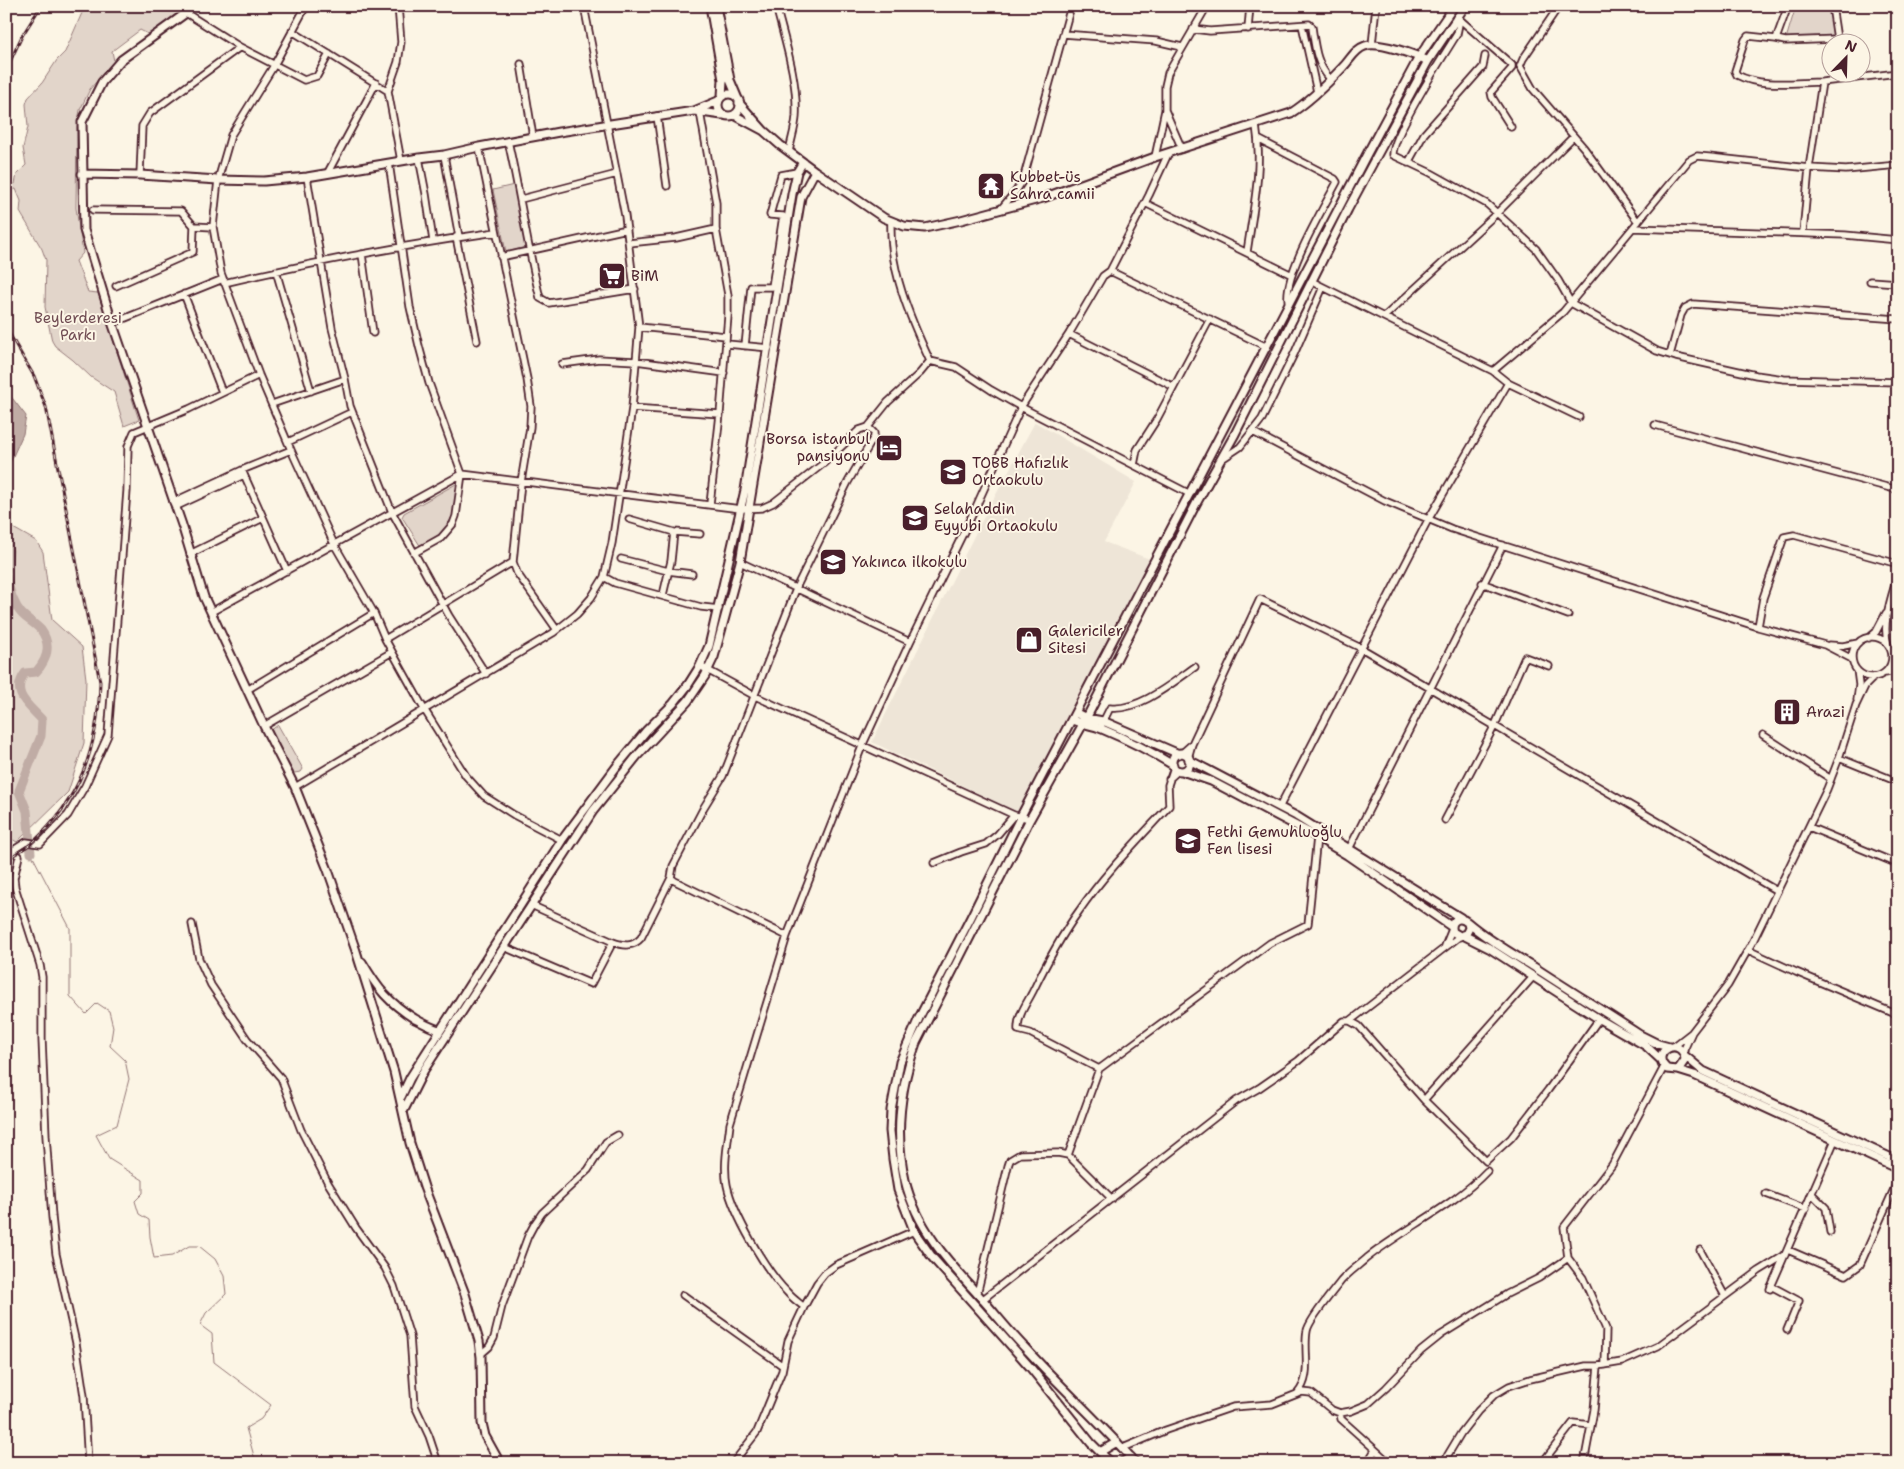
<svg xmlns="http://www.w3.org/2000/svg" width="1904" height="1469" font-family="'Shantell Sans',sans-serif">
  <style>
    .built { fill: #eee5d7 }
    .green { fill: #e2d5ca; stroke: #967a7a }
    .water { fill: #c0aca5; stroke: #917474 }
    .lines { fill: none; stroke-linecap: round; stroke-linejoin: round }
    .stream { stroke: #917474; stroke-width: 1 }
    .river { stroke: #c0aca5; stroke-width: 9 }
    .minor-casing { stroke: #4a1f2b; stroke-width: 9 }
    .major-casing { stroke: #4a1f2b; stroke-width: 11 }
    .minor { stroke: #fcf5e5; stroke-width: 5.5 }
    .major { stroke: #fcf5e5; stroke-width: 7 }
    .rail-casing { stroke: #4a1f2b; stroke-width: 3 }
    .rail { stroke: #fcf5e5; stroke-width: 1; stroke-dasharray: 4; stroke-linecap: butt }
    .labels { text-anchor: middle; stroke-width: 4; stroke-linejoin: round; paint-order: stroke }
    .poi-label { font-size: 15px; fill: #4a1f2b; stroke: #fcf5e5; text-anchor: start }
    .park-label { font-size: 15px; fill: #704c53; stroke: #fcf5e5 }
  </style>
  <rect width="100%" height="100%" fill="#fcf5e5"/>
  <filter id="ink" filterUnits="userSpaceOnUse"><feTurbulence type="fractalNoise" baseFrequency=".02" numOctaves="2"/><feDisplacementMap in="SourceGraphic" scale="10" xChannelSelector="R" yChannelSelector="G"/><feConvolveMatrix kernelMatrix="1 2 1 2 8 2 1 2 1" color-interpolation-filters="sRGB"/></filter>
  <g filter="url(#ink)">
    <path class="built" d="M1035,422L1136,482L1104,542L1152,560L1017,812L872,742L978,528Z"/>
    <path class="green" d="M85,6H184L177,14L150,35L140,30L112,51L114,61L90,89L80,110L77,127L76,208L83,253L76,261L88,292L98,293L139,420L124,426L114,392L91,377L73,360L55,346L52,341L45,307L46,260L42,249L20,212L21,201L16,189L11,190L7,188L9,183L15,184L17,174L26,165L23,148L28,127L26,104L28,98L42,83L57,60L65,52Z
      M1796,6H1830L1833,37L1786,39Z
      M514,185L526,247L506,252L493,190Z
      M456,484L460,485L454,513L444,531L421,546L419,544L402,517L404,513Z
      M6,524L36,541L43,552L52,620L82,647L86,679L84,743L68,792L17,842L6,836Z
      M278,725L303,769L301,772L294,773L270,731Z"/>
    <path class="water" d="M6,390L26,416L23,434L9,465L6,467Z"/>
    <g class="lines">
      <path class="stream" d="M31,853L70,928V996L86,1014L97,1003L109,1011L113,1027L110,1046L125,1060L129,1079L117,1125L96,1135L109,1159L143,1180V1193L135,1201L139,1214L149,1220L150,1237L154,1258L172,1256L189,1246H199L215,1259L224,1276L226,1294L206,1313L200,1325L212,1334L214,1362L271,1405L261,1419L246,1428L256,1463"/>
      <path class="river" d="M6,543L9,551L6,573
        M6,575C10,589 12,603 22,614C28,620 36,624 41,630C52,645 47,660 36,672L25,673C10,694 29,705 42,720L41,736L19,791L27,811L31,853"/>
      <g class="minor-casing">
        <path id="minor" d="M306,6L273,67L231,135L218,180L213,227L221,273L259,375L291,450L334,544L374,613L385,639L424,709L466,776L484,796L514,815L562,840
          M398,6L401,42L398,62L388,91L401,161
          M776,6C785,42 798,80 796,117C795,129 791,140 789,152
          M1559,6L1523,59L1520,66L1533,89L1584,148L1638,222
          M1788,6L1776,39L1748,36L1745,40L1735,71L1737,75C1762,88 1796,82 1822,82
          M186,13L240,47
          M1457,17L1512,65V68L1491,92L1492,97L1511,127
          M1456,18L1459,24L1457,34C1444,55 1392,135 1393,155L1431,173L1487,204L1536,249L1558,280L1571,303L1657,351L1676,357L1756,375L1784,379L1898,382
          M1302,25L1317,92
          M1193,29L1210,31L1309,24L1312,27C1315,47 1316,63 1330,79
          M1248,29L1250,6
          M292,31L388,91
          M1063,34L1156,41L1182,47
          M1776,39L1785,41L1837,39L1832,6
          M1372,45L1376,6
          M521,64L533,137
          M1165,110V86L1168,73L1207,6
          M700,112L716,203V229
          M657,116L667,186
          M1258,139L1335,179L1337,182C1324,207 1280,280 1289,304
          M508,141C520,193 527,246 540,298L549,303L635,289
          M479,147L527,379L531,406L530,427L521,482L513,562L517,573L557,630
          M444,155L459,237
          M1155,157L1165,110L1182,149
          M419,158L426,194L433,241
          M389,163L410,307L419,346L429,383L462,474L456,516L453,524L441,538L414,553
          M1408,163L1424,134L1483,67L1485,56
          M327,174L376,83
          M140,175L142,126L150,113L240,47L304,80L317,76L329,54
          M307,177L332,328L345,379L350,406L392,512L449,616L486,674
          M521,199L617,174
          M1145,203L1292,275
          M93,210L181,211L194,226L193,252L116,286
          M1000,210L1016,191L1023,180L1071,6
          M891,221C889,269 910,318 930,361L956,367L991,390L1021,407L1190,494
          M194,226L213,227
          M1633,228L1845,235L1898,240
          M1803,233L1809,168L1822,82L1898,73
          M456,237L477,341
          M629,243L676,238L716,229L728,295V316L720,414L710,504
          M1247,252C1253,210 1263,168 1256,125
          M362,254L373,333
          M501,257L627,229
          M276,271L311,391
          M1110,271L1267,347
          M1311,281L1493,371L1508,383L1579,417
          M1870,281L1898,283
          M224,283C314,262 405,245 496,232
          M184,294L222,392
          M1385,316L1498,212L1573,137
          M113,323L223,279
          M639,327L726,336
          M1069,334L1174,387
          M727,344L769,348
          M745,346L751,287H772L783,216L770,215L781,175L797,172
          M1670,355L1681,315L1685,308L1693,304L1898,319
          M562,364L599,359L636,361L724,373
          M1493,371L1563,312L1689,160L1697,156L1709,157L1809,168L1846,170L1898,165
          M272,404L345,379
          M632,408L720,414
          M1655,425L1898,490
          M868,427L888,402L920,373L930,361
          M1253,432L1385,501L1452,529L1758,627L1825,645L1852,659
          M288,442L352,412
          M1222,459L1240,447L1262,419L1295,352L1323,287
          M1134,465L1137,450L1157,419L1210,319
          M242,470L287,571
          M173,502L242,470L291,450
          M175,507L244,475
          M629,519L674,532L700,534
          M190,554L263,518
          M621,559L668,571L692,574
          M740,562L910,642
          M604,577L615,583L701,607L719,609
          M1482,583L1568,615
          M663,595L671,561L674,532
          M211,612L462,474L741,509L762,508L773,503L824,463L859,430L868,427L874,433V437L848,482L798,584L723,776L704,807L673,866L671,878L675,881L787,936
          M1758,627L1763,598L1784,537L1794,535L1898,564
          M1852 657a20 20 0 1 1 40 0a20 20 0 1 1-40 0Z
          M1869,638L1876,632L1886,613
          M385,639L513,562
          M1829,645L1843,646L1858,643
          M1888,645C1881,623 1892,596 1898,574
          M700,666L755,696L1014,815
          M1886,673L1898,670
          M247,690L374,613
          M1857,700L1859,685L1857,670
          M264,726L392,652
          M1100,728L1110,708C1139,711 1172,683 1195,667
          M1763,735L1831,779
          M1192,744L1260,599L1361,648L1777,891
          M1182,753L1192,744L1188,758
          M1839,758L1898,782
          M1169,779L1179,770
          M295,787L553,633L577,614L591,598L604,577L612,543L632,408L639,327L625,216L584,6
          M1281,804L1428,520L1508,383
          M1445,820L1495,725L1525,657L1549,666
          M1809,827L1898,864
          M1349,849L1503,545
          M6,851H12L19,856L14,878L15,887L40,965L42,977V1039L46,1136L52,1217L56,1254L76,1343L84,1396L88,1463
          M12,851L26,842L40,844L68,815L85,786L108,735L127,491L128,446L134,432L189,409L259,375
          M934,863L961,852L986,844L998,834L1014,815L1030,819
          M531,905L613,942C624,946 633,947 641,938L671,878
          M192,924L199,959L211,985L247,1039L281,1078L301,1130L328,1183L356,1228L385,1268L394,1286L410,1336L415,1406L429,1436L438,1463
          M1445,946L1452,929
          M504,947L591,984L613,942
          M1748,950L1796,972L1898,1015
          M1533,977L1424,1100L1486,1161L1511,1138L1548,1090L1599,1019
          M1350,1021L1460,936
          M1673,1047L1691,1033
          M1683,1052L1692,1032L1728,985L1753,941L1827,789L1839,758L1856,705L1865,686L1874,677
          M1099,1069L1030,1033L1018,1030C1017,1016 1027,1003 1033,991C1046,964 1061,936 1079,911C1105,873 1138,840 1169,806L1168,785L1174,767
          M1068,1155L1099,1069L1270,943L1308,924L1317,837
          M1766,1194L1806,1209
          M1812,1194L1826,1208L1830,1232
          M1700,1250L1725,1296
          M1788,1250L1846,1275L1860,1265L1898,1180
          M1771,1286L1799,1301L1787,1330
          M1770,1289L1835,1140
          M977,1294L1008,1166L1010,1160L1020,1154L1058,1153L1068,1155L1112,1199
          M683,1295L783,1366
          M982,1300L1236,1101L1259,1088L1298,1061L1344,1021H1350L1359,1026L1424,1100
          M804,1307C798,1302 792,1298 787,1292C766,1271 733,1214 727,1185C723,1165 728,1143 730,1124L787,936L863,744L910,642L975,509L1021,407L1069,334L1103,276L1110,271L1149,195L1168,154
          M481,1354L489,1347L494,1338L502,1306L528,1236L535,1223L542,1213L588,1170L606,1142L618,1135
          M1605,1365L1606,1329L1583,1278L1568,1258L1564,1227L1612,1165L1664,1067
          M1297,1394C1313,1376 1303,1352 1307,1331C1308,1321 1334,1290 1341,1281C1349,1272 1358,1266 1367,1258C1405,1228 1454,1206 1487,1171
          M1340,1413L1341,1419L1390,1463
          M1123,1448L1166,1430L1233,1407L1272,1404L1302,1392L1311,1393L1332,1410L1340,1413L1351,1411L1368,1404L1386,1388L1421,1351L1441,1335L1507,1294L1539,1278L1568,1258
          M733,1463L757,1432L782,1371L788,1341L804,1307L817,1283L825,1273L836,1265L914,1231
          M1367,1463L1375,1450
          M1443,1463L1461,1433L1478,1411L1494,1395L1509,1386L1530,1379L1586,1366H1598L1622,1362L1658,1346L1759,1271L1785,1255
          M1542,1463L1573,1423L1591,1425
          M1584,1463L1594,1410L1598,1366"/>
      </g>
      <g class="major-casing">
        <path id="major" d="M191,6L186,13L121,60L102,82L82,122L84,230L112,322L182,525L204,597L264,726L295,787L328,870L356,951L394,1072L410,1143L424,1187L465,1294L479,1341L481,1357L482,1423L485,1436L500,1463
          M710,6L723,80L722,96
          M716,6L730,80L738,99
          M718 105a11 11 0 1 1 22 0a11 11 0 1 1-22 0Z
          M718,101L694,111L722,115
          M734,115L764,131L739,103
          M764,131L780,145L815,171L884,218L904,226L925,228L961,220L1043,198L1155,157L1291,113C1310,101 1327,84 1343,67C1350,60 1355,49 1365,46C1378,41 1416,55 1428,61
          M82,174L140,175L218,180L264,181L307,177L419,158L444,155L479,147L559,132L694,111
          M1076,713L1086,718L1103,721L1179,754
          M1072,720C1082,724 1093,725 1102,729C1126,739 1150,751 1173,765
          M1172 762a9 9 0 1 1 18 0a9 9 0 1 1-18 0Z
          M1189,760L1296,816L1461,918
          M1182,771L1211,781L1310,833L1347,855L1452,927
          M1468,923L1469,928L1466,934L1460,936L1453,932C1449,921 1459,915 1467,922C1488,940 1511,953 1534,967C1569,990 1605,1012 1640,1035L1658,1044L1669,1047
          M1463,935L1489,948L1599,1019L1646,1046L1661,1060
          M362,962C378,989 388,1002 415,1019C423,1023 431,1028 440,1030
          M1685,1056L1703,1071L1898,1161
          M1678,1070L1685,1060C1683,1034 1647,1052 1667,1069L1678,1070L1694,1075L1898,1169
          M401,1097L410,1078L562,840L617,766L646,731L673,704L688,685L700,666L709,646L745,490L792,194L797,172L803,162
          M404,1110L424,1070L593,811L637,756L688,701L705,676L714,657L740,562L801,197L815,171
          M1100,1452L1117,1442
          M1111,1463L1091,1443L1030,1367L932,1257L915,1233L898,1190L893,1159L890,1131L891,1110L900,1062L919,1018L971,917L1021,816L1367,154L1419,57L1454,6
          M1121,1463L1131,1457
          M1136,1463C1101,1424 1063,1389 1028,1351C1012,1335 998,1317 983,1300C951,1265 916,1228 905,1180C894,1133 900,1088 916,1043L1030,819L1088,715L1197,502L1235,434L1348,209L1428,61L1465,6"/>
      </g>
      <use href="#minor" class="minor"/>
      <use href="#major" class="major"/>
      <g class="rail-casing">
        <path id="rail" d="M6,70L22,36L41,6
          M6,328L34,376L46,407L100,682C98,747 81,799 32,843C24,849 15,854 6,860"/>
      </g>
      <use href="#rail" class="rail"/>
    </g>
  </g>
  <defs>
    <g id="temple-square" transform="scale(1.4375)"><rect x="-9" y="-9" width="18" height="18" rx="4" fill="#4a1f2b" stroke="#fcf5e5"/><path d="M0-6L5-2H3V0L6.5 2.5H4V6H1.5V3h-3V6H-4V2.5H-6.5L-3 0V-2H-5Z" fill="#fff"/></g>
    <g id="supermarket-square" transform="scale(1.4375)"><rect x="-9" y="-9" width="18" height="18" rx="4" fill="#4a1f2b" stroke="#fcf5e5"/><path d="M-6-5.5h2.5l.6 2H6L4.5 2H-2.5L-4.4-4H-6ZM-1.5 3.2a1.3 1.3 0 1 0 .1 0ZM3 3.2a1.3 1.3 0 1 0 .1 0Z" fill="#fff"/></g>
    <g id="hotel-square" transform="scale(1.4375)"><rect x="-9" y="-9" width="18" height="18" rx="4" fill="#4a1f2b" stroke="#fcf5e5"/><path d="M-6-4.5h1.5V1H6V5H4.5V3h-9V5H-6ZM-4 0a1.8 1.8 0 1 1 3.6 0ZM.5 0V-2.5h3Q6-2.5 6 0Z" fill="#fff"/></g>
    <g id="school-square" transform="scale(1.4375)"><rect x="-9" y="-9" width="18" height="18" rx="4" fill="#4a1f2b" stroke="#fcf5e5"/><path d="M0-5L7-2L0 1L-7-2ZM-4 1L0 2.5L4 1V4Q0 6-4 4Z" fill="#fff"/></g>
    <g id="shop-square" transform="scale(1.4375)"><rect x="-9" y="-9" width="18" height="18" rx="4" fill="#4a1f2b" stroke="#fcf5e5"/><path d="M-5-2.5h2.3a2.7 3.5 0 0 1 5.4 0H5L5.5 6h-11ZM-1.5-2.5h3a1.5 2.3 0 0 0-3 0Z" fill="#fff"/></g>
    <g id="building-square" transform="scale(1.4375)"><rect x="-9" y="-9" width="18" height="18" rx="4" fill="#4a1f2b" stroke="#fcf5e5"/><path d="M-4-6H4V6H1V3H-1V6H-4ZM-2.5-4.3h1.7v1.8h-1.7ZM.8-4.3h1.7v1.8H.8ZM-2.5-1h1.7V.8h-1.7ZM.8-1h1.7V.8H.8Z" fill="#fff"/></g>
  </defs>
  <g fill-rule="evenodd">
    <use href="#temple-square" x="991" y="186"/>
    <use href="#supermarket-square" x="612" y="276"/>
    <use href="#hotel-square" x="889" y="448"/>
    <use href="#school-square" x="953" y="472"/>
    <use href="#school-square" x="915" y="518"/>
    <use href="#school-square" x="833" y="562"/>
    <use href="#shop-square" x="1029" y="640"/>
    <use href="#building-square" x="1787" y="712"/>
    <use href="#school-square" x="1188" y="841"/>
  </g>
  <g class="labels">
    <g class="poi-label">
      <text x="1010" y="182">Kubbet-üs<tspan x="1010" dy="17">Sahra camii</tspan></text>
      <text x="631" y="281">BiM</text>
      <text x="870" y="444" text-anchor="end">Borsa istanbul<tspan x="870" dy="17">pansiyonu</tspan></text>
      <text x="972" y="468">TOBB Hafızlık<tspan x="972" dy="17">Ortaokulu</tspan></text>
      <text x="934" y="514">Selahaddin<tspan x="934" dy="17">Eyyubi Ortaokulu</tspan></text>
      <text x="852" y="567">Yakınca ilkokulu</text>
      <text x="1048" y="636">Galericiler<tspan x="1048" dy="17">Sitesi</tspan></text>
      <text x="1806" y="717">Arazi</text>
      <text x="1207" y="837">Fethi Gemuhluoğlu<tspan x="1207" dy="17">Fen lisesi</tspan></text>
    </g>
    <g class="park-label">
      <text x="78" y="323">Beylerderesi<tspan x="78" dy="17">Parkı</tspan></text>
    </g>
  </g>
  <rect width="1904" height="1469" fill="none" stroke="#fcf5e5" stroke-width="25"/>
  <rect x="12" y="12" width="1879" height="1444" fill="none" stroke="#4a1f2b" stroke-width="2" filter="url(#ink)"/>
  <g transform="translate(1846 58) rotate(23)"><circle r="24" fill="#fcf5e5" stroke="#b59f9b"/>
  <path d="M0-4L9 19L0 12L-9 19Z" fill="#4a1f2b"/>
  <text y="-8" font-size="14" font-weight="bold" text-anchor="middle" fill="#4a1f2b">N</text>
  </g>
</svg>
